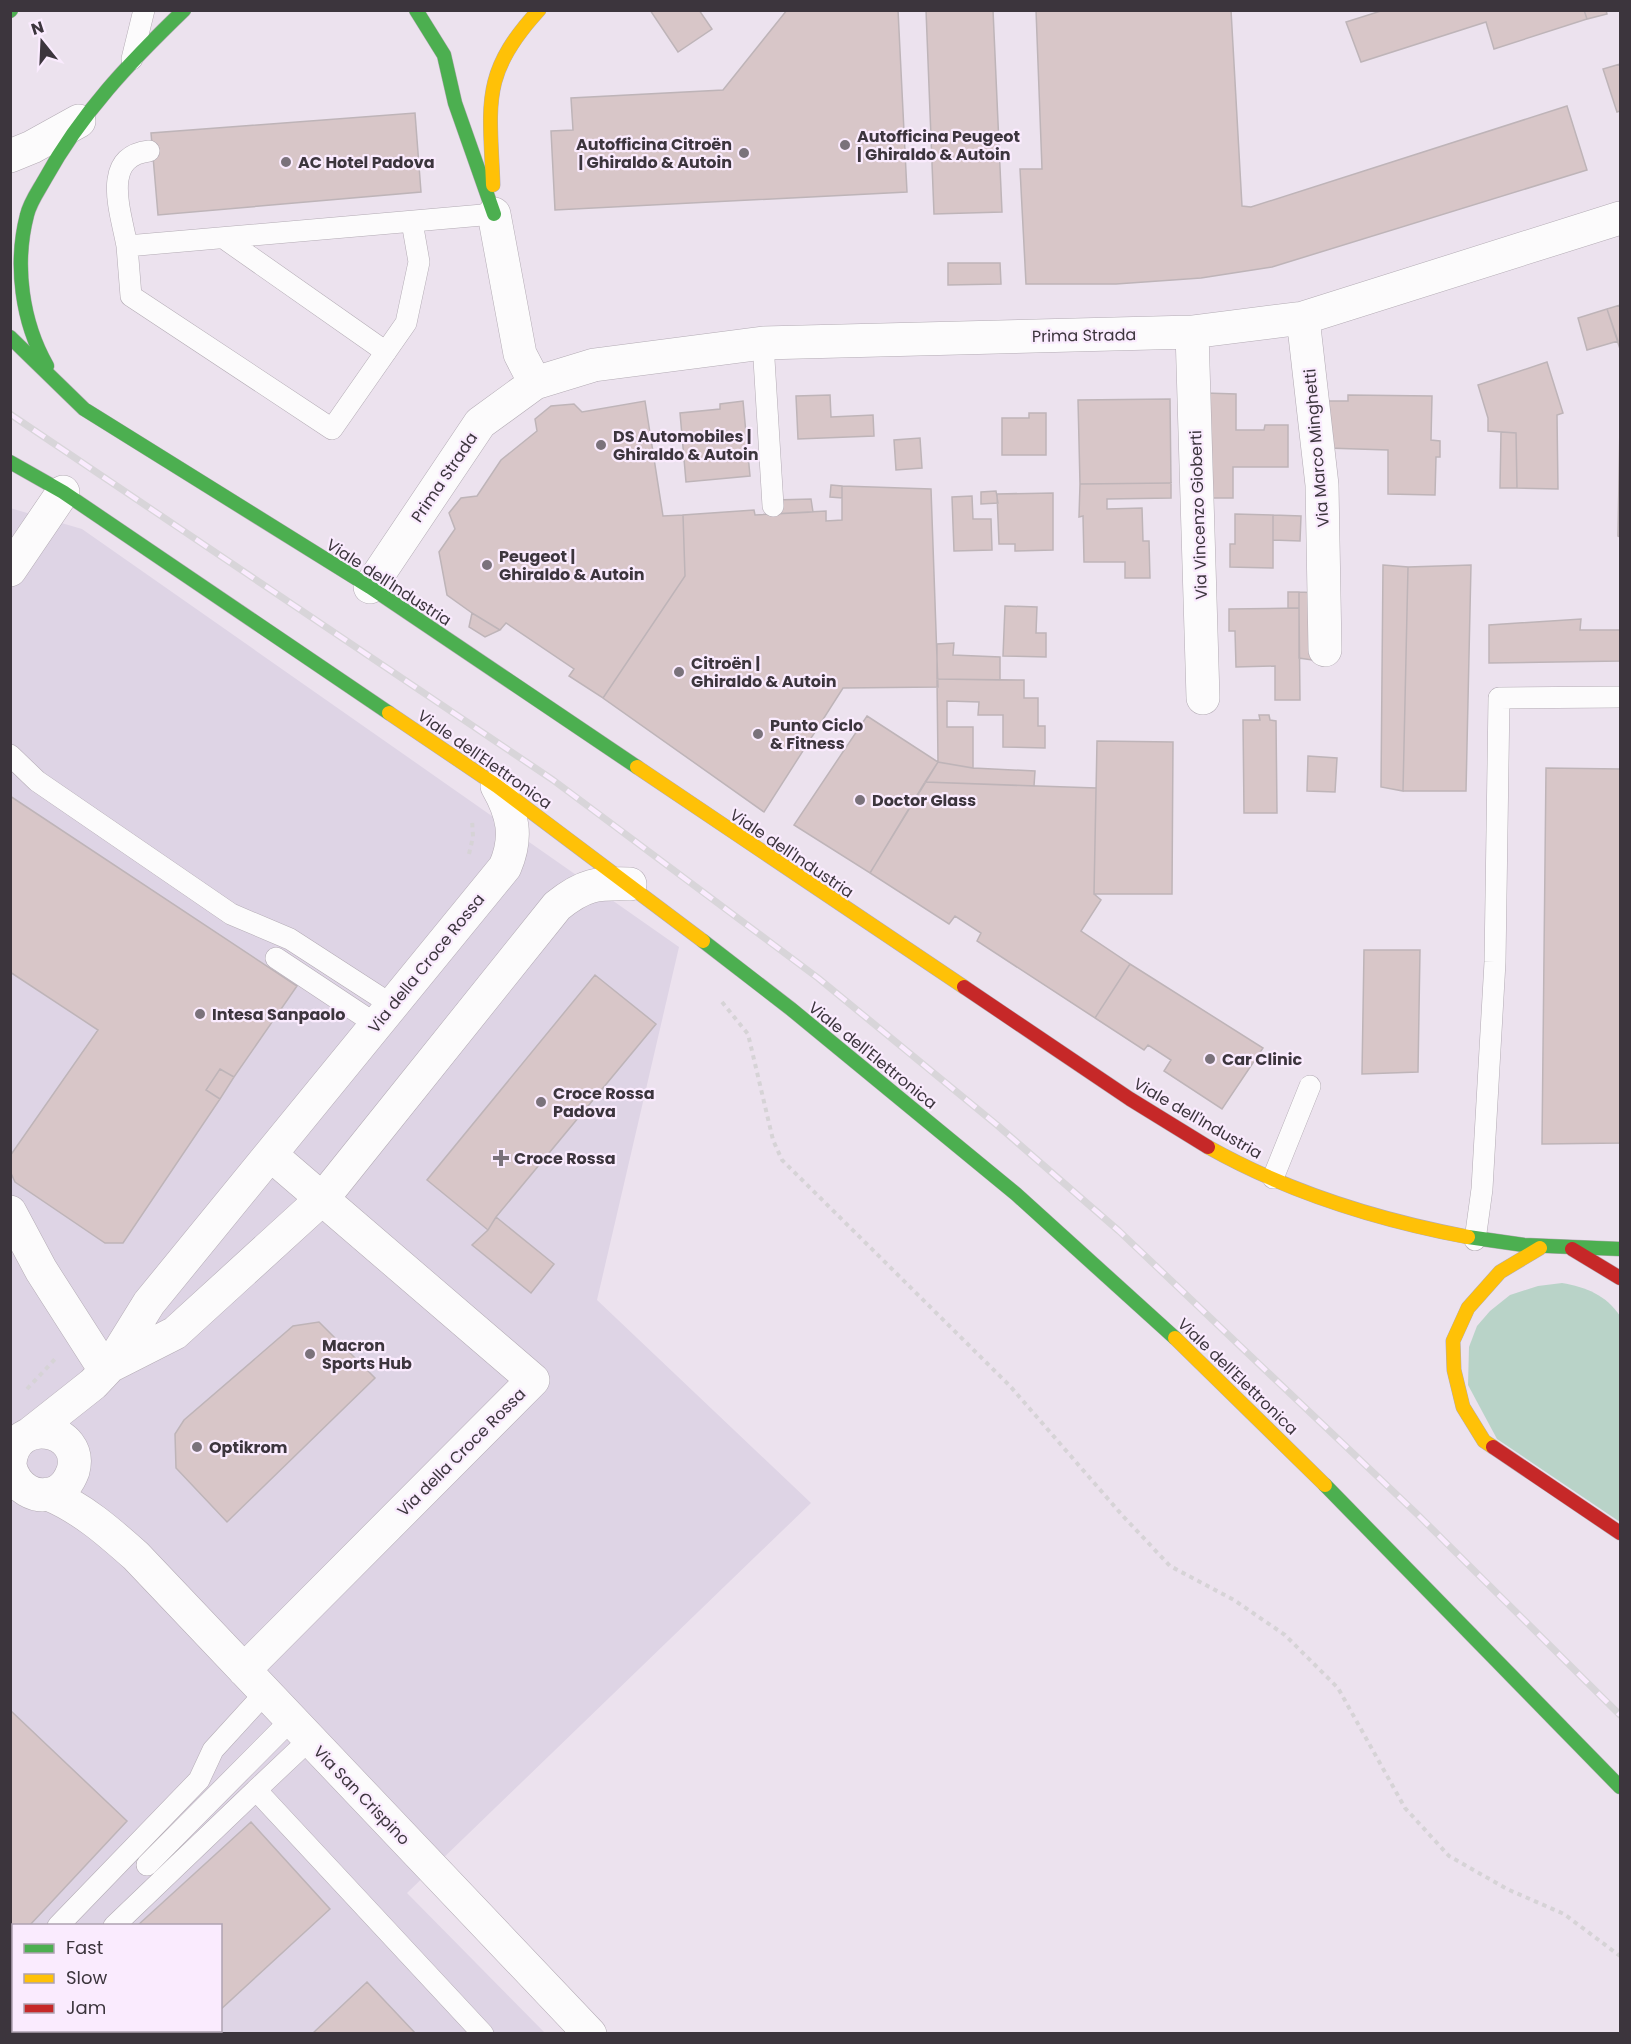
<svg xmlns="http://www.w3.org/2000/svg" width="1631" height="2044" font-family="Poppins,sans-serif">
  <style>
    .commercial { fill: #ded4e5; fill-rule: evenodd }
    .green { fill: #b9d3c8 }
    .building { fill: #d8c6c8; stroke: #beb4b8; stroke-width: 1.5 }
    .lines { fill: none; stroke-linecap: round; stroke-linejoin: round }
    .lane-casing { stroke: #b3abb4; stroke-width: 22 }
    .street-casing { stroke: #b3abb4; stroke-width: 34 }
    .fast-casing { stroke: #b3abb4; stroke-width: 15 }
    .slow-casing { stroke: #b3abb4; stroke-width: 15 }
    .jam-casing { stroke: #b3abb4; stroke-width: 15 }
    .path { stroke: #d6d3d6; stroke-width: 4; stroke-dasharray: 4.5 4.5; stroke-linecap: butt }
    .lane { stroke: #fcfbfc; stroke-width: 21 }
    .street { stroke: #fcfbfc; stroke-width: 33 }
    .fast { stroke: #4caf50; stroke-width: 14 }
    .slow { stroke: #ffc107; stroke-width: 14 }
    .jam { stroke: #c62828; stroke-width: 14 }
    .rail-casing { stroke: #d8d5d9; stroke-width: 7 }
    .rail { stroke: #faebfe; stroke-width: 4.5; stroke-dasharray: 14; stroke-linecap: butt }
    .poi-dot { fill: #7a727b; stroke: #faebfe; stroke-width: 2 }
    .labels { text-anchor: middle; stroke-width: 4.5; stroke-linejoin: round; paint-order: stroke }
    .poi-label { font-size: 16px; font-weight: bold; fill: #3c353d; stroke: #faebfe; text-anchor: start }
    .street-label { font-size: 16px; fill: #3c353d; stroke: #faebfe }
  </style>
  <rect width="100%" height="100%" fill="#ece2ee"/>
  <path class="commercial" d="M10,508L82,529L679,947L597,1300L811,1503L407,1893L545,2033H11ZM14,1926H220V2030H14Z"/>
  <path class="green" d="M1562,1283C1586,1287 1606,1295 1620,1316V1522L1497,1439L1468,1385L1469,1347L1477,1326L1490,1311L1510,1295L1538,1286Z"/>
  <path class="building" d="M650,10H699L712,29L678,52Z
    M787,10H898L907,192L555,210L551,131L573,130L571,98L723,90Z
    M926,10H993L1002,212L934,214Z
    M1036,10H1231L1242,206L1251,207L1567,106L1587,170L1272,267L1201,278L1116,284H1026L1020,169H1042Z
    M1384,10H1584L1587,19L1494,49L1486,22L1361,62L1346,22Z
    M1584,10H1606L1607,14L1587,19Z
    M1620,64V111L1617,112L1603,69Z
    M415,113L421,192L158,215L151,133Z
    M948,263H1000L1001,284L948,285Z
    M1620,305V349L1607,309Z
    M1607,309L1618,341L1587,350L1578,318Z
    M1547,362L1563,413L1557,415L1558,489L1517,488L1516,433L1488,431V418L1478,385Z
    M1205,393L1236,394V430H1264L1265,425H1288V467H1233V498H1205Z
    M830,395L831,417L873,415L874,436L798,439L796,396Z
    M1348,395L1432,396L1431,440L1440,441V457H1436L1435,495L1388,494V450L1327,448L1328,401H1348Z
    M1170,399L1171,483L1080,484L1078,400Z
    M645,401L663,516L683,515L685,576L603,698L569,676L574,669L506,623L500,630L485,637L469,627L472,613L447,595L439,552L455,529L449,513L461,498L477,496L501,460L537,431L535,419L551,406L574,404L582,412Z
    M743,401L750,476L686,482L680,413L720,409V404Z
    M1029,413H1046V455H1002V418H1029Z
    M1620,423V537L1618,536Z
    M1501,432L1516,433L1517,488H1500Z
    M920,438L922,468L896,470L894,440Z
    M1171,483V498L1107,499V509L1142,508L1143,541H1149L1150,578H1125V562H1084L1083,516L1079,517L1080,484Z
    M831,485L842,486V498L830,497Z
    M842,486L931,489L938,687L843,688L764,812L603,698L685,576L683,515L754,510L755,515L826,511V521L842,520Z
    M996,491L998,503L981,504V492Z
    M1053,493V550L1015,551V544H999L997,494Z
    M972,496L973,519H991L992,550L954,551L952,497Z
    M811,499L813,512L774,514V500Z
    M1235,514L1273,515V568L1230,567V544H1235Z
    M1273,515L1301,516L1300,541L1273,540Z
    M1383,565L1408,567L1403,791L1381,787Z
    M1471,565L1466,791H1403L1408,567Z
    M1288,592H1299V608H1288Z
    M1299,592L1319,593L1312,660L1299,658Z
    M1005,606L1037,607L1036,633H1046V657L1003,656Z
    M1299,608L1300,700H1275V666L1236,667L1235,631H1229V609Z
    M472,613L500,630L485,637L469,627Z
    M1581,619L1580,630H1620V661L1489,663V625Z
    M954,643L953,655L1000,657V680L937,679V644Z
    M937,679L1024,680V698H1038V726H1045V748L1003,747V715H978L979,702L947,701V727H973V768L938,762Z
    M1259,715H1269L1270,720L1276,721L1277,813H1244L1243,720H1260Z
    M867,716L938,762L870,873L794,825Z
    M1097,741L1173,742L1172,894H1094Z
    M1308,756L1337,758L1335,792L1307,791Z
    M938,762L973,768L1035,771L1034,786L925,782Z
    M1546,768L1620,769V1143L1542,1144Z
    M925,782L1096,788L1094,894L1101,900L1081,931L1130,964L1095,1018L977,941L981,933L955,916L949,924L870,873Z
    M10,796L297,986L234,1077L220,1069L206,1090L220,1099L123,1243H105L15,1182L10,1171V1156L98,1030L10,972Z
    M1364,950H1420L1418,1072L1362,1074Z
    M1130,964L1263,1048L1222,1109L1164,1071L1171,1060L1148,1045L1144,1050L1095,1018Z
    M595,975L656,1024L496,1217L488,1230L427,1180Z
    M220,1069L234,1077L220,1099L206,1090Z
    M496,1217L554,1264L531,1293L472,1245L488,1230Z
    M319,1322L375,1378L227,1522L176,1468L175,1434L184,1420L293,1326Z
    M10,1710L127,1821L29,1926H14V1942L10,1945Z
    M251,1822L330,1909L220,2010V1926H137Z
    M367,1982L416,2034H312Z
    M34,2030H126L129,2034H31Z"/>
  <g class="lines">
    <g class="lane-casing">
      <path id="lane" d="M132,59L144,10
        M412,222L419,262L406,323L332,429L131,296L127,246L494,214
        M225,239L386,352
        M127,246C121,212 100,157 149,151
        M763,343L773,506
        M10,755L37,781L231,914L290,939L392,1005
        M276,958L377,1025
        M1273,1178L1310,1086
        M1475,1240L1482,1189L1495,962L1499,698L1620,697
        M309,1740L256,1790L483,2034
        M147,1865L291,1720
        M58,1926L199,1780L213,1750L265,1693
        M114,1926L256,1790
        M10,1975L14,1971
        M10,2026L14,2023"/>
    </g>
    <g class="street-casing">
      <path id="street" d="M10,156L32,147L79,121
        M494,214L520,354L535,383
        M1303,318L1322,485L1325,650
        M1192,332L1203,698
        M10,570L63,492
        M370,587L480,423L535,383L594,365L763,343L1192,332L1303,318L1620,218
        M10,1212L41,1270L105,1370
        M110,1366L175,1333L323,1198L557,906C584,884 597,883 630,884
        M31,1433L93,1384L110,1366L149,1303L505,867C518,837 513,814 497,786
        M10,1463C14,1414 85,1428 73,1471C70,1479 65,1488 56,1492C35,1501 15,1487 10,1466
        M48,1494C82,1508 109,1532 136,1556L590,2034
        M244,1670L533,1380L271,1155"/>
    </g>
    <g class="fast-casing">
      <path id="fast" d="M416,10L444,55L455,103L494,214
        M10,11L11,10
        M10,337L84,409L370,587L637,767
        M47,366C22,322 14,265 27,215C30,202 39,190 45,179C81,113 131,61 184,10
        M10,462L63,492L389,713
        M703,941L791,1009L1016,1194L1175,1338
        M1468,1237L1524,1245L1620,1249
        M1325,1485L1620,1787"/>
    </g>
    <g class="slow-casing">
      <path id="slow" d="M493,185C490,104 480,74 539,10
        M389,713L497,786L703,941
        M637,767L964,987
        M1208,1147C1288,1192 1378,1220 1468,1237
        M1175,1338L1325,1485
        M1493,1447L1484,1441L1463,1407L1454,1370L1453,1341L1468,1308L1500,1272L1540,1248"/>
    </g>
    <g class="jam-casing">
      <path id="jam" d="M964,987L1130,1099L1208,1147
        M1572,1249L1620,1278
        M1493,1447L1620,1533"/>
    </g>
    <path class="path" d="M469,854L473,837L472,819
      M722,1002L748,1034L773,1140L782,1160L1010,1386L1122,1515L1170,1566L1234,1600L1285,1635L1338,1688L1405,1808L1449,1856L1507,1889L1564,1914L1620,1956
      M27,1389L57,1357"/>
    <use href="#lane" class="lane"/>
    <use href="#street" class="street"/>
    <use href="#fast" class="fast"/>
    <use href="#slow" class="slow"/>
    <use href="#jam" class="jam"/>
    <g class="rail-casing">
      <path id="rail" d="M10,414L553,780L818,978L997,1125L1119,1231L1417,1514L1620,1715"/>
    </g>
    <use href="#rail" class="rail"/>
  </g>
  <g class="poi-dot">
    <circle cx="845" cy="145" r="6"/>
    <circle cx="744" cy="153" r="6"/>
    <circle cx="286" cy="162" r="6"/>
    <circle cx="601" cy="445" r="6"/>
    <circle cx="487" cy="565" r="6"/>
    <circle cx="679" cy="672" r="6"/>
    <circle cx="758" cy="734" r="6"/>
    <circle cx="860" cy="800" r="6"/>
    <circle cx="200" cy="1014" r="6"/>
    <circle cx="1210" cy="1059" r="6"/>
    <circle cx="541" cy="1102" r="6"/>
    <path d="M498 1149h6v6h6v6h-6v6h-6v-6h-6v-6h6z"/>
    <circle cx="310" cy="1354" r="6"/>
    <circle cx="197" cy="1447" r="6"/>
  </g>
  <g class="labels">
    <g class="poi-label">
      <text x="857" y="142">Autofficina Peugeot<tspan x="857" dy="18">| Ghiraldo &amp; Autoin</tspan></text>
      <text x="732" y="150" text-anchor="end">Autofficina Citroën<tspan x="732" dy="18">| Ghiraldo &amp; Autoin</tspan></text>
      <text x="298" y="168">AC Hotel Padova</text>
      <text x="613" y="442">DS Automobiles |<tspan x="613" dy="18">Ghiraldo &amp; Autoin</tspan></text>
      <text x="499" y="562">Peugeot |<tspan x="499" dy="18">Ghiraldo &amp; Autoin</tspan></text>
      <text x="691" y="669">Citroën |<tspan x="691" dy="18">Ghiraldo &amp; Autoin</tspan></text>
      <text x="770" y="731">Punto Ciclo<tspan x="770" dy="18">&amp; Fitness</tspan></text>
      <text x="872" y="806">Doctor Glass</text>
      <text x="212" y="1020">Intesa Sanpaolo</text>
      <text x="1222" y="1065">Car Clinic</text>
      <text x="553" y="1099">Croce Rossa<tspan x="553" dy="18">Padova</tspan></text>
      <text x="514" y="1164">Croce Rossa</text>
      <text x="322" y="1351">Macron<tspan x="322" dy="18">Sports Hub</tspan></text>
      <text x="209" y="1453">Optikrom</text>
    </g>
    <g class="street-label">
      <text transform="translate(1084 335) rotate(-1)" y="6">Prima Strada</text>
      <text transform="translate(1316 448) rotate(-95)" y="6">Via Marco Minghetti</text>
      <text transform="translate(444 477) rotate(-56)" y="6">Prima Strada</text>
      <text transform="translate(1198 515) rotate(-92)" y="6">Via Vincenzo Gioberti</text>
      <text transform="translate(389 582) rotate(33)" y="6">Viale dell'Industria</text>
      <text transform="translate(485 759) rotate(35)" y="6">Viale dell'Elettronica</text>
      <text transform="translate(792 853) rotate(34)" y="6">Viale dell'Industria</text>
      <text transform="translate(426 963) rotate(-51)" y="6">Via della Croce Rossa</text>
      <text transform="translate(873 1055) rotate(39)" y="6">Viale dell'Elettronica</text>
      <text transform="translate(1198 1118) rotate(30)" y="6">Viale dell'Industria</text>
      <text transform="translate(1238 1376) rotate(44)" y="6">Viale dell'Elettronica</text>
      <text transform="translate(461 1452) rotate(-45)" y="6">Via della Croce Rossa</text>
      <text transform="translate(362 1795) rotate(46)" y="6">Via San Crispino</text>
    </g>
  </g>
  <rect width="1631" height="2044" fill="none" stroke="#3c353d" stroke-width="24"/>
  <rect x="12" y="1924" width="210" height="108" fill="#faebfe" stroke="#aea2b1" stroke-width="1.5"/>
  <rect x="24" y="1944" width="30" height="9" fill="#4caf50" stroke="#aea2b1" stroke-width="1.5"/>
  <text x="66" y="1954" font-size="18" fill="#3c353d">Fast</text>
  <rect x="24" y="1974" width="30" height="9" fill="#ffc107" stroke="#aea2b1" stroke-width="1.5"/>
  <text x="66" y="1984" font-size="18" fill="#3c353d">Slow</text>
  <rect x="24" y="2004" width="30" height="9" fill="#c62828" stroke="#aea2b1" stroke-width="1.5"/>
  <text x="66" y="2014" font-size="18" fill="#3c353d">Jam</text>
  <g transform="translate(42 42) rotate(342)" stroke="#faebfe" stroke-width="4.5" paint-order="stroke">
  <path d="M0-4.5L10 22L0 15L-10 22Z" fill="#3c353d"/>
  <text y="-9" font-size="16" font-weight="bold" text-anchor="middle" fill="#3c353d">N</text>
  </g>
</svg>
